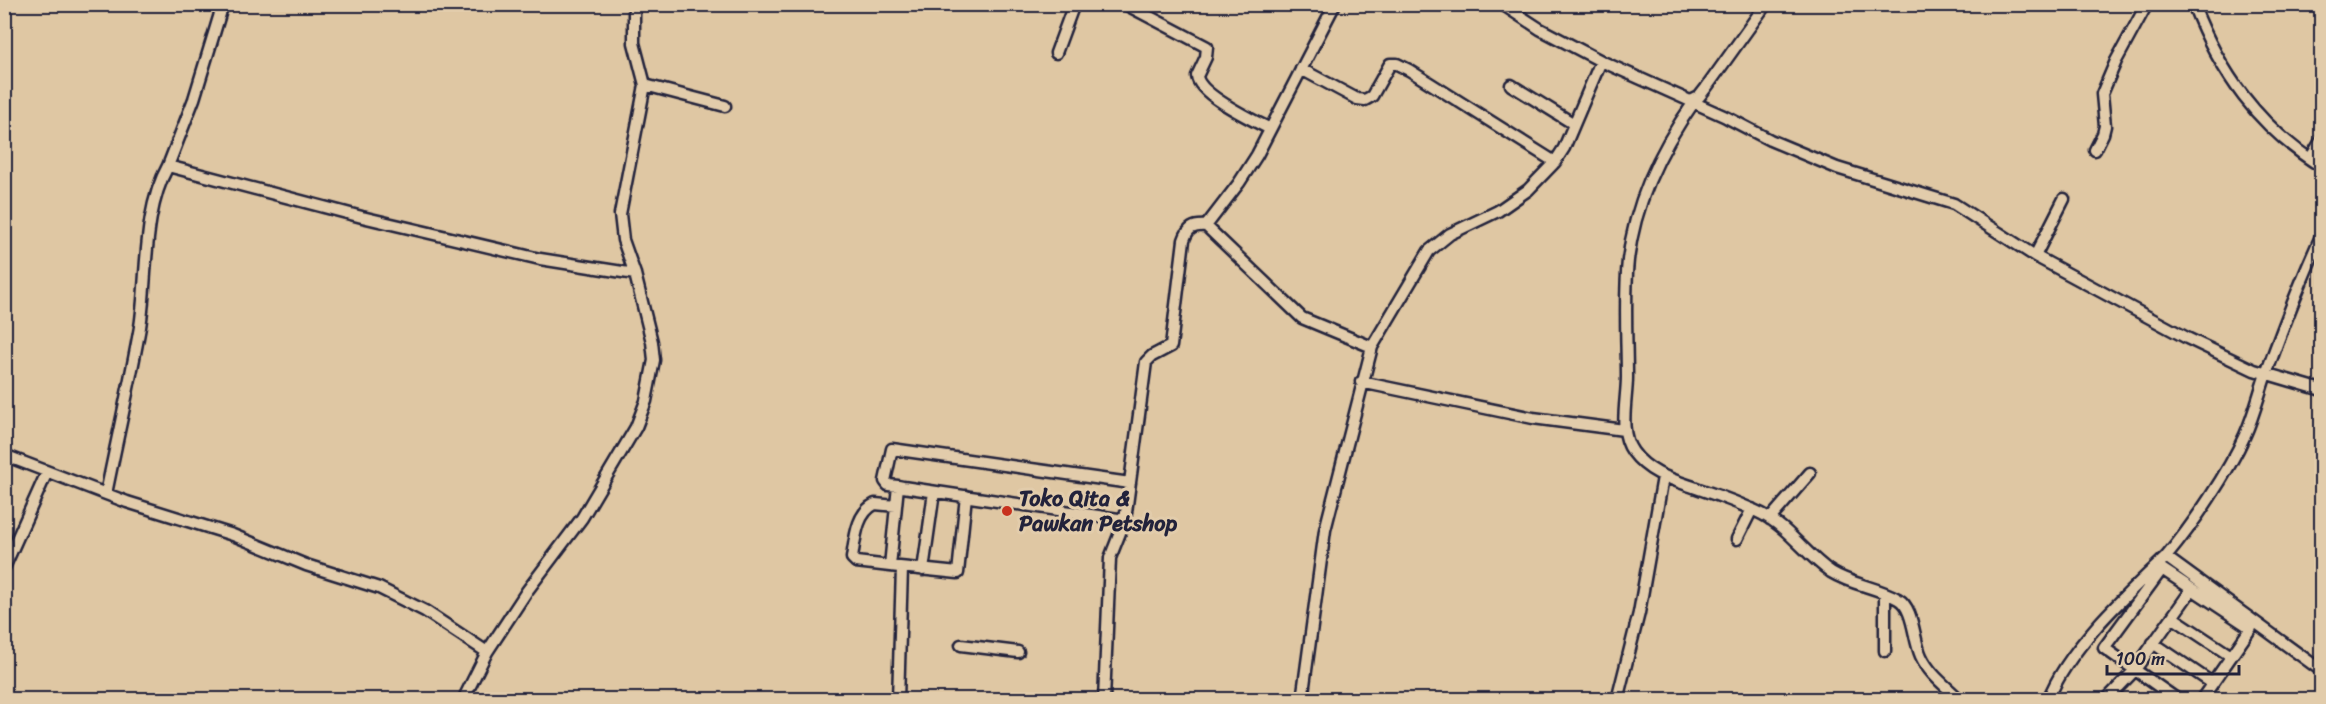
<svg xmlns="http://www.w3.org/2000/svg" width="2326" height="704" font-family="Sriracha,sans-serif">
  <style>
    .lines { fill: none; stroke-linecap: round; stroke-linejoin: round }
    .minor-casing { stroke: #22223b; stroke-width: 15 }
    .minor { stroke: #e2ccab; stroke-width: 10 }
    .poi-dot { fill: #c8321e; stroke: #e2ccab; stroke-width: 2 }
    .labels { text-anchor: middle; stroke-width: 6; stroke-linejoin: round; paint-order: stroke }
    .poi-label { font-size: 22px; font-weight: bold; fill: #22223b; stroke: #e2ccab; text-anchor: start }
  </style>
  <rect width="100%" height="100%" fill="#dfc7a3"/>
  <filter id="ink" filterUnits="userSpaceOnUse"><feTurbulence type="fractalNoise" baseFrequency=".0167" numOctaves="2"/><feDisplacementMap in="SourceGraphic" scale="12" xChannelSelector="R" yChannelSelector="G"/><feConvolveMatrix kernelMatrix="1 2 1 2 8 2 1 2 1" color-interpolation-filters="sRGB"/></filter>
  <g filter="url(#ink)">
    <g class="lines">
      <g class="minor-casing">
        <path id="minor" d="M1125,4L1207,47L1206,57L1197,76C1199,95 1253,120 1270,129
          M1335,4L1257,155L1239,183L1206,226L1302,318L1372,347
          M1502,4L1540,29L1601,61L1726,117L1770,140L1837,168L1954,204L2035,256L2187,338L2254,370L2322,390
          M2193,4C2220,73 2258,127 2322,167
          M1056,53L1074,4
          M1301,69L1357,99L1365,100L1372,96L1390,64H1397L1409,70L1555,162
          M645,85L725,106
          M1511,85L1574,124
          M1691,101L1699,97L1706,88L1766,4
          M1694,102C1661,148 1635,203 1628,260C1624,298 1627,339 1627,377C1627,401 1618,432 1633,452C1649,474 1674,480 1699,489C1720,496 1742,504 1762,514C1789,528 1806,555 1831,572C1852,585 1877,587 1898,599C1914,608 1913,639 1921,656C1929,674 1946,686 1960,700
          M2095,150L2103,134L2105,126L2102,94L2116,61L2147,4
          M2310,159L2322,139
          M168,166L194,99L223,4
          M2035,256L2064,199
          M1361,382L1533,418L1624,430
          M4,455L127,502L233,535L306,565L379,588L425,611L487,652
          M898,486L888,485L885,481L892,449L1130,483
          M106,494C117,439 130,383 140,327C148,275 142,213 168,166L362,217L540,259L635,274
          M966,496L958,573L890,566L898,486L903,487L1125,520
          M1770,519L1810,473
          M1737,539L1752,509
          M2166,557C2193,525 2228,473 2245,435C2254,415 2259,394 2266,374C2283,327 2301,280 2322,234
          M890,566L856,562L852,558C855,540 856,513 875,504L896,506
          M4,568L47,472
          M923,570L934,492
          M2172,617L2231,656
          M2153,643L2212,683
          M961,645L1018,652
          M1885,651V595
          M463,700L487,652L527,591L582,518L636,427L646,401L654,360L652,342L635,274L623,240L620,214L645,85L634,43V4
          M898,700L902,568
          M1104,700L1110,558L1125,520L1146,362L1152,356L1171,346L1184,240C1188,228 1193,225 1206,226
          M1302,700L1325,530L1372,347L1429,251L1450,234L1498,211L1528,190L1555,162L1564,148L1601,61
          M1617,700L1639,613L1663,477
          M2048,700C2068,648 2126,595 2166,557L2322,671
          M2106,700L2134,671L2192,589
          M2178,700L2104,648L2162,569L2251,628L2201,700"/>
      </g>
      <use href="#minor" class="minor"/>
    </g>
  </g>
  <circle class="poi-dot" cx="1007" cy="511" r="6"/>
  <g class="labels">
    <g class="poi-label">
      <text x="1019" y="506">Toko Qita &amp;<tspan x="1019" dy="25">Pawkan Petshop</tspan></text>
    </g>
  </g>
  <rect width="2326" height="704" fill="none" stroke="#e2ccab" stroke-width="24"/>
  <rect x="12" y="12" width="2302" height="680" fill="none" stroke="#22223b" stroke-width="2" filter="url(#ink)"/>
  <path d="M2107 665v9h132v-9" fill="none" stroke="#22223b" stroke-width="3"/>
  <text x="2116" y="665" font-size="18" fill="#22223b" stroke="#e2ccab" stroke-width="4.5" paint-order="stroke">100 m</text>
</svg>
